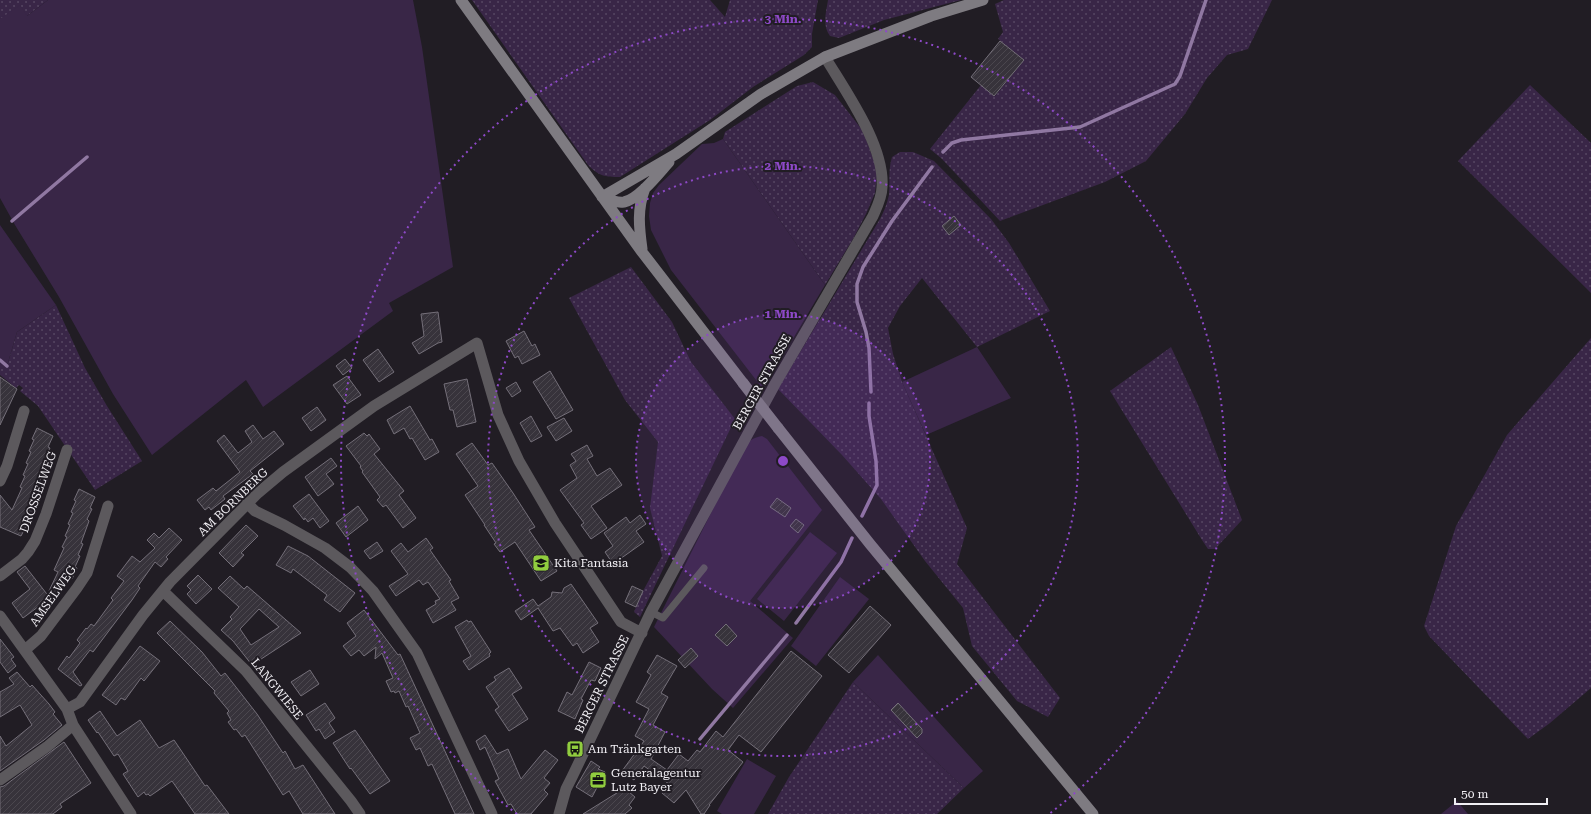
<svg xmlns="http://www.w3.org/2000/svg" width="1591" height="814" font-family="'Roboto Serif',serif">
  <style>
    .grass { fill: url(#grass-dots) }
    .green { fill: #392647 }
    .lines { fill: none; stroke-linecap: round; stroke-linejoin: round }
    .stream { stroke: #9078a2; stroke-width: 3.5 }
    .building { fill: url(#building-hatch); stroke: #746f79; fill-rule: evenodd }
    .service { stroke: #5c595d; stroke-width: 7 }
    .minor { stroke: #5c595d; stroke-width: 11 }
    .secondary { stroke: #7e7b81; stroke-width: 11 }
    .secondary-bridge { stroke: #7e7b81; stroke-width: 11 }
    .ring { fill: none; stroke: #8d49c7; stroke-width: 2; stroke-dasharray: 2 4 }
    .labels { text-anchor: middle; stroke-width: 4; stroke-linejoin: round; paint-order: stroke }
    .street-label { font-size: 12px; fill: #f1eff4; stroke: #211d24 }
    .poi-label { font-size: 12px; fill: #f1eff4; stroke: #211d24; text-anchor: start }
    .centre { fill: #8d49c7; stroke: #211d24; stroke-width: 2 }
    .ring-label { font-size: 12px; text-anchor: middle; font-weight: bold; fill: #8d49c7; stroke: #211d24; stroke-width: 4; stroke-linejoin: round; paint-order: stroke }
  </style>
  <defs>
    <pattern id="grass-dots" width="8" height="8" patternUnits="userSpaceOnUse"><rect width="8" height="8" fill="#392647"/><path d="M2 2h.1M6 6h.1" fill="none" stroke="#564662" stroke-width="1.8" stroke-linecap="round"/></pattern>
    <pattern id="building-hatch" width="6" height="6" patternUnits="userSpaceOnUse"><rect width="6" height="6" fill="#37333b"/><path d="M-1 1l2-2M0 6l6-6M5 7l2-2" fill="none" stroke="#4b474e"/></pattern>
  </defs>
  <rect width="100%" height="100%" fill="#211d24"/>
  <path class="grass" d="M0,0H48L27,16L0,19Z
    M472,0H710L725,17L730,0H818L812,34V47L804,55L753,87L710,120L620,177C605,177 599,176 588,165Z
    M828,0H961L884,20L839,38L830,36C822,25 826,13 828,0Z
    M1004,0H1272L1248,49L1227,55L1207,78L1185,114L1146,161L1105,182L1000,221L942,159L930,149L981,85L995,96L1024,60L998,39L1003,32L995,4Z
    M813,82L835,95L863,131L875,164L877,176L875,193L866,214L853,239L825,285L723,139L725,132L797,86Z
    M1530,85L1591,143V293L1458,161Z
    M900,152H913L934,161L991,219L1009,243L1050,311L977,347L922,278L900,306L888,328L893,354L902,382L967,528L957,564L1060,698L1048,717L1017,701L972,646L963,608L925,561L881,499L842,455L778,389L880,219C884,211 887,204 889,195C890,182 888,170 892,157Z
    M631,267L672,322L691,362L735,419L640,617L634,612L643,591L662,556L650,508L658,442L625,400L569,298Z
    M56,305L85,368L107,406L142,461L95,490L38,406L20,391L23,388L19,385L16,388L0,375V360L7,366L17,332Z
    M1591,338V688L1550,723L1528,739L1429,636L1424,626L1456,526L1507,435Z
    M1171,347L1198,405L1242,520L1215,549H1208L1202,540L1110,391Z
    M853,682L964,788L937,814H768L789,777Z"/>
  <path class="green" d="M48,0H413L422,47L453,267L389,303L393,311L263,407L246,380L152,455L113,394L59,297L15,225L0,198V19L20,5L27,16Z
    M723,139L825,285L763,389L671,270L651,230L649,216L650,203L653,193L659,185L702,144L714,143Z
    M0,225L56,305L17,332L7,366L0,360Z
    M977,347L1011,398L926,435L902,382Z
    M762,436L767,439L822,510L750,601L793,638L733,708L712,689L654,627L745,445C750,440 755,437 762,436Z
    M810,532L837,553L784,621L757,599Z
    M840,577L869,599L816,666L791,646Z
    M878,655L983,771L964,788L853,682Z
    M747,759L776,776L754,814H722L717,811Z
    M1457,801L1468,814H1441Z"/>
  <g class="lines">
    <path class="stream" d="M943,152L952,143L961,140L1080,127L1175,84L1180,76L1206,0
      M12,221L87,157
      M0,360L7,366
      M871,392L869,348L866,332L857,302V284L863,267L892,221L932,167
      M862,516L877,485L876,461L869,416V403
      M796,623L841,562L852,538
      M700,739L787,635"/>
  </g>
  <path class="building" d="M1000,41L1024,60L994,96L971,77Z
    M954,216L961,225L949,235L942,226Z
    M438,312L442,342L438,343L419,354L412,343L424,336L421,314Z
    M524,331L532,346L535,344L540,355L522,364L518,356L515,358L506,341Z
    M378,349L394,372L379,382L363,360Z
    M345,359L352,368L343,375L336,366Z
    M550,371L573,410L556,419L533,382Z
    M347,376L361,395L347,404L333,385Z
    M0,377L17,389L0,425Z
    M467,379L476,422L457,427L453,410H450L444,384Z
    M516,382L521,391L512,397L506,388Z
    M410,406L430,440L432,439L439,452L425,460L412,438L410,439L404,428L394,434L387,420Z
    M317,407L326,420L311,431L302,418Z
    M531,416L542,436L531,442L520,423Z
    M564,418L572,431L556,441L547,427Z
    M253,425L263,439L274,431L284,444L250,471L253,474L223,496L225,499L211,510L209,507L205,510L197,500L213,488L216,491L240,472L217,441L224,435L238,453L252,442L245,431Z
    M37,428L53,436L48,447L50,448L45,459L48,460L43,471L44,472L39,482L42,484L37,494L39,495L34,506L36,507L21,536L0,527V495L12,510L22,488L20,487L25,476L23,475L28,464L26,463L31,452L29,451L34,440L32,439Z
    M364,433L367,436L369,434L380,449L374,454L404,491L399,495L416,518L403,528L386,505L383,507L377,500L380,497L362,472L363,471L360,467L361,466L346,446Z
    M472,443L488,465L492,463L513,493L535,527L529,530L557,571L541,581L515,542L500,552L494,544L496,543L484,525H485L465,495L478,486L456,454Z
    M587,445L593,456L587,459L597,476L610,468L622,485L591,506L607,528L591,539L581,525L584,523L560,490L577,478L570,465L576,461L571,454Z
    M331,458L337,466L326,474L334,484L318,496L305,477Z
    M79,489L95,497L90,508L92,509L87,519L89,521L81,543L83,544L78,555L80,556L75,567L77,568L72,579L68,577L59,596L49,591L58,572L54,570L64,548L62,547L67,537L65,536L70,525L68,524L73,513L71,512L76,501L74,500Z
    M309,494L329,521L320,528L313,518L308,522L305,518L304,520L293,506Z
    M777,498L791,508L785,517L770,507Z
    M358,506L368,520L346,537L336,523Z
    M640,515L646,524L636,531L644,542L613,564L605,552L613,546L604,533L626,517L630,523Z
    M796,519L804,525L798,533L790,526Z
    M246,525L258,536L241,553L244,555L233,567L219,553Z
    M169,528L182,540L166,557L168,559L161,567L155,562L138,586L140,588L132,600L93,652L90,650L73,672L82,685L80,686L58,669L67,656L69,658L80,643L77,640L86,628L87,629L91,624L94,626L113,600L111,598L124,581L117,576L132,556L140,562L155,548L147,540L154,533L159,538Z
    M426,538L433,548L430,550L451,580L449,581L459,598L451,602L456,610L433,623L426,610L436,604L435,601L440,599L428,582L423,585L419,580L396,596L389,586L408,574L391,551L401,543L408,552Z
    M377,542L383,551L370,559L364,551Z
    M288,546L308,556L355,593L340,612L324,600L327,595L293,569L291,573L276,565Z
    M25,566L50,598L23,618L12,603L30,589L17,572Z
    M198,575L212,589L196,604L187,594L191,590L187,586Z
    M230,576L244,589L247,586L301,633L252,665L233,641L221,630L232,619L230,617L239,607L218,588ZM259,609L279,627L251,645L240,629Z
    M571,584L598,623L590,628L599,642L583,653L577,643L573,646L560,628L553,631L538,608L521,620L515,611L533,599L538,606L551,597L552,592L562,593L564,588Z
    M632,586L643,591L636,607L625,602Z
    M870,606L891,625L849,673L828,655Z
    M364,610L398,655L400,654L474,814H455L432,764L428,766L420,748L416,750L410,738L420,733L408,706L406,707L399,691L395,693L394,691L391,692L386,681L393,678L382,653L375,659L376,647L364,656L359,650L351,656L343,646L356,636L347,623Z
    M467,620L468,622L471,621L491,652L489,654L490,656L469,670L463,661L471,656L455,627Z
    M170,621L202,652L221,676L225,673L257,714L283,753L285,751L295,769L303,765L335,814H303L289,791L283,795L245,735L242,737L236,729L234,730L228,722L231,720L227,713L229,711L214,693L215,691L157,633Z
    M726,624L737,636L727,646L715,635Z
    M0,639L14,657L11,659L16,666L8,673L0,662Z
    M140,646L160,661L144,681L141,678L125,700L121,698L116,705L102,695Z
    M691,648L698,656L685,668L678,660Z
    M791,651L822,676L761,752L739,735L728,750L743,762L709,805H710L704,814H701L686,790L674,803L662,793L669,784L644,766L634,780L622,771L644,741L635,736L649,709L636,702L651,675L647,672L657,655L677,666L661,693L668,697L653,725L665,732L651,759L667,770L679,754L688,761L697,750L700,752L716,731L723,737Z
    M589,662L601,668L595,681L591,680L581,699L583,700L575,719L558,711L567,692L572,695Z
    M509,668L522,688L512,694L528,719L509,731L495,710L499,707L486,687L496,680L494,677Z
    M310,670L319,684L301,696L291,682Z
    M17,672L30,687L32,685L49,704L55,712L53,714L62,725L44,740L0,771V736L6,746L32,725L20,705L0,717V692L14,684L9,678Z
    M325,703L335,718L329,723L335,732L325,739L319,729L316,731L306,715Z
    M898,703L922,729V733L917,738L891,710Z
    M100,711L117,736L140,720L159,748L174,740L199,777L205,786L207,785L229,814H195L172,781L150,796L148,794L146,795L144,792L138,797L123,774L128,771L118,754L114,756L98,732L97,733L88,720Z
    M355,730L390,781L370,794L351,768L350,769L333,743Z
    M485,735L497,754L508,749L521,779L545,750L558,760L544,778L550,783L544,790L548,794L531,814H517L511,804L508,805L495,781L499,779L485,747L480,750L476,741Z
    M64,742L91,783L60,804L62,807L53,814H0V787L4,786Z
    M591,761L600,767L598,769L605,772L592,797L576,787Z
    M623,787L635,797L629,805L632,808L625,814H583L620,791Z"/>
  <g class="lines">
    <path class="service" d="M651,612L663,618L704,568"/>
    <path class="minor" d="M0,481L7,466L24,411
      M247,503L255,511L284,525L325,548L350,567L373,591L417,653L424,668L492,814
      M0,576L22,559L28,552L35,541L46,514L67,450
      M163,591L246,671L351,801L360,814
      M0,616L67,709L73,725L131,814
      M25,650L41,636L77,588L87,573L108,506
      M67,709L80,702L143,615L170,582L258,493L283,472L374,406L477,343L498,415L519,461L555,523L621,622L642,633
      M0,780L48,746L73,725
      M559,814L566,789L572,777L651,612L775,384L873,216C877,207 882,197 882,187C885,146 846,92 825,57"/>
    <path class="secondary" d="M461,0L642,252L743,383
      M602,197L676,154L761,94L825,57L931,16L983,0
      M603,197C610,200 616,203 624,202C639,199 659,173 669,162
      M642,249C639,227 637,209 645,188
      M778,428L870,544L1093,814"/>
    <path class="secondary-bridge" d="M743,383L778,428"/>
  </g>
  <circle cx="783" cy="461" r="147" fill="#8d49c7" fill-opacity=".12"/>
  <g class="ring">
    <circle cx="783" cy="461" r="147"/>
    <circle cx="783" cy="461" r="295"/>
    <path d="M517 814A442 442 0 1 1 1049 814"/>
  </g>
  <defs>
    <g id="school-square" transform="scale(0.9)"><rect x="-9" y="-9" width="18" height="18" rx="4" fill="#91cd3f" stroke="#211d24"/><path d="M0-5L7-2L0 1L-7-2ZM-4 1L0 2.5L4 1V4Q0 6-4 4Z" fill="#111"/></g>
    <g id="bus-square" transform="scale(0.9)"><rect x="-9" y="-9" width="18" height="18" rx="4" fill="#91cd3f" stroke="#211d24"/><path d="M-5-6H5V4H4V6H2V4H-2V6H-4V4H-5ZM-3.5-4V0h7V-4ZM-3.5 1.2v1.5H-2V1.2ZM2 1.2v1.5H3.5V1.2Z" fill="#111"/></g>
    <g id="office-square" transform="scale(0.9)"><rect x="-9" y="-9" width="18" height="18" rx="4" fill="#91cd3f" stroke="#211d24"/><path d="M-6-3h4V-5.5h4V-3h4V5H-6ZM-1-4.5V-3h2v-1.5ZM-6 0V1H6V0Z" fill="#111"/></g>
  </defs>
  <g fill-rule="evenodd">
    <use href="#school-square" x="541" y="563"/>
    <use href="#bus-square" x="575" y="749"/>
    <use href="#office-square" x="598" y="780"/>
  </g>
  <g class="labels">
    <g class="street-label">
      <text transform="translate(762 382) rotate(-61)" y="4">BERGER STRASSE</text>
      <text transform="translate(38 492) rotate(-70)" y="4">DROSSELWEG</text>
      <text transform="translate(233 502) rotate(-44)" y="4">AM BORNBERG</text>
      <text transform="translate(53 596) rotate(-55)" y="4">AMSELWEG</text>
      <text transform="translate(602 684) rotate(-64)" y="4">BERGER STRASSE</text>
      <text transform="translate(277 689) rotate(51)" y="4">LANGWIESE</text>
    </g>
    <g class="poi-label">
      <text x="554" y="567">Kita Fantasia</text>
      <text x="588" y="753">Am Tränkgarten</text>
      <text x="611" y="777">Generalagentur<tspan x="611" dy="14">Lutz Bayer</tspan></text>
    </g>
  </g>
  <circle cx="783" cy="461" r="6" class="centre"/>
  <g class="ring-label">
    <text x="783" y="23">3 Min.</text>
    <text x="783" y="170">2 Min.</text>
    <text x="783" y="318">1 Min.</text>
  </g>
  <path d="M1455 798v6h92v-6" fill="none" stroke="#f1eff4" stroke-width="2"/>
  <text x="1461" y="798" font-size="12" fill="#f1eff4" stroke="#211d24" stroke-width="3" paint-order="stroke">50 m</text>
</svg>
